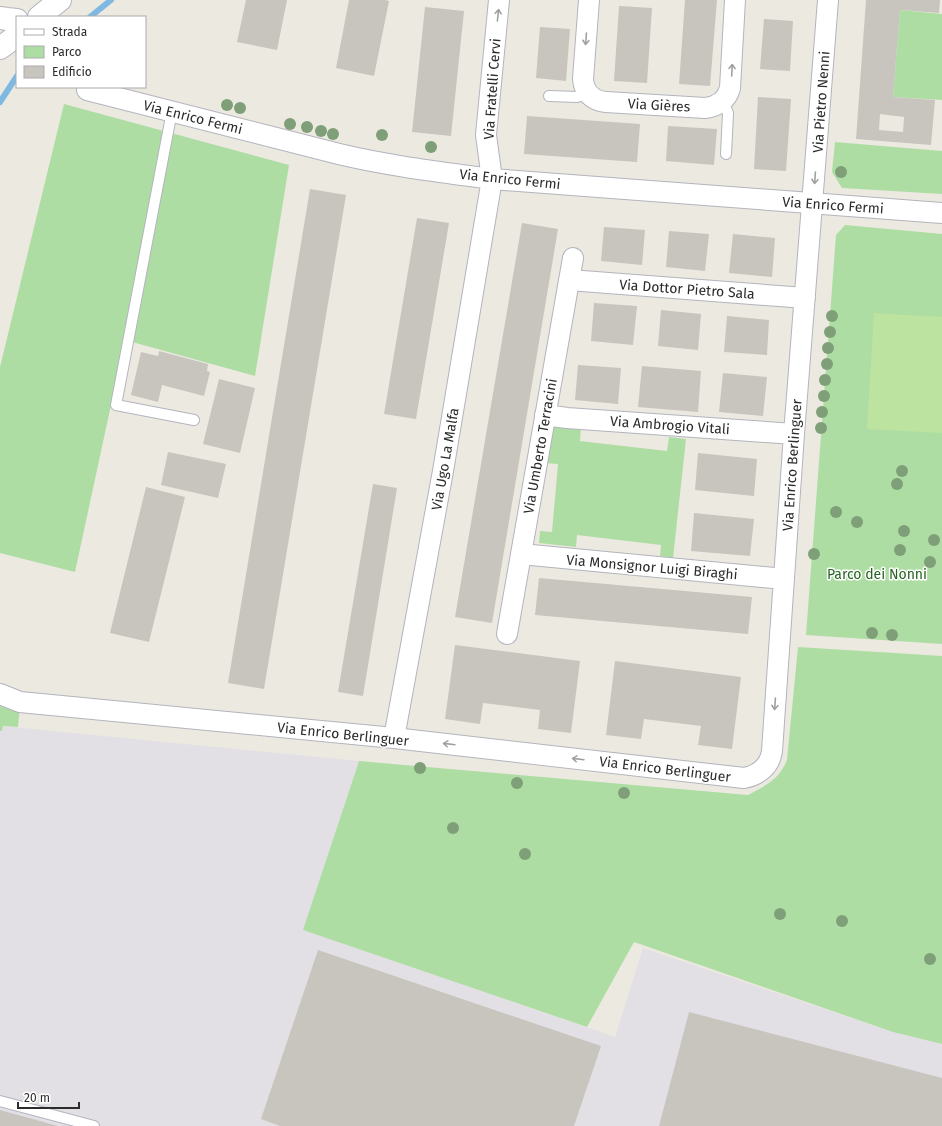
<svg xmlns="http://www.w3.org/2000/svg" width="942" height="1126" font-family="'Fira Sans',sans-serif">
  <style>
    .industrial { fill: #e2e0e5 }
    .green { fill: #aedda3 }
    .pitch { fill: #bce3a0 }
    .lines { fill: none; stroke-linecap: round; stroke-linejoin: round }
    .stream { stroke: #7fb9e2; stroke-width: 6 }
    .building { fill: #c8c5bf; fill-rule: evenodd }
    .lane-casing { stroke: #b3b4be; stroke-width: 12 }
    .street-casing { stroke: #b3b4be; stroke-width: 22 }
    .secondary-casing { stroke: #b3b4be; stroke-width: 24 }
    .lane { stroke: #fff; stroke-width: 10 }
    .street { stroke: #fff; stroke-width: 20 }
    .secondary { stroke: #fff; stroke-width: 22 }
    .tree { fill: #7f9f78 }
    .oneway { stroke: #a0a0a0 }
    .labels { text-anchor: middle; stroke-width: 3; stroke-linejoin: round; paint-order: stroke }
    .street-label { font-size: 14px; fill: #2c2c2c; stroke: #fff }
    .park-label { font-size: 14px; fill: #266223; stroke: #fff }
  </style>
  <rect width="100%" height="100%" fill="#ece9e0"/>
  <path class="industrial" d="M2,726L359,761L304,930L615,1037L643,948L893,1032L942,1044V1126H0V731H2Z"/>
  <path class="green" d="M900,10L942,14V100L893,97Z
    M64,104L289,165L255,376L125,340L75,572L0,553V367Z
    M835,142L942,151V194L842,188L832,172Z
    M845,225L942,234V644L806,635L836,235Z
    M550,424L581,427L580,441L667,451L669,437L686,439L673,558L660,556L661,545L577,535L576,547L539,543L540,531L552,532L558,464L546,463Z
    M798,647L942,656V1044L893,1032L634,942L587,1027L303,930L359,761L748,795C766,785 779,780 787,760Z
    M0,703L20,705L18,727L3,726L2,731H0Z"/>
  <path class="pitch" d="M874,313L942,317V433L867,429Z"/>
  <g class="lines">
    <path class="stream" d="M90,17L111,0
      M0,102L17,76"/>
  </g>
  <path class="building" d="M246,0H287L277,50L237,42Z
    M349,0H385L389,1L374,76L336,68Z
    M685,0H717L710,86L679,84Z
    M866,0H940L939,13L900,10L893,97L935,100L931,145L856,139ZM880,114L904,117L903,132L879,130Z
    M619,6L652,8L647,83L614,81Z
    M425,7L464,11L451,136L412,132Z
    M764,19L793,21L790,71L760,69Z
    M540,27L570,29L566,81L536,78Z
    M758,97L791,99L786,171L754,169Z
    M527,116L640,124L637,162L524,154Z
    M668,126L717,129L714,165L666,161Z
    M310,189L346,195L264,689L228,683Z
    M417,218L449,223L416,419L384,414Z
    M522,223L558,229L492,623L455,617Z
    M604,227L645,230L642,265L601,261Z
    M669,231L709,234L705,271L666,267Z
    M733,234L775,238L772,277L729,273Z
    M594,303L637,306L633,345L591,341Z
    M661,310L701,314L698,350L658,346Z
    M727,316L769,320L767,355L724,352Z
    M159,351L208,364L207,371L210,372L204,396L162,385L158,402L131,395L141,352L158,356Z
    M578,365L621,368L618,404L575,400Z
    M642,366L701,371L698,412L638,407Z
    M723,373L767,377L763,416L719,412Z
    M219,379L255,388L240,453L203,444Z
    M168,452L226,464L218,498L161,485Z
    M698,453L757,459L754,496L695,490Z
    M373,484L397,488L363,696L338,692Z
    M146,487L185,497L149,642L110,633Z
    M694,513L754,519L750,556L691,551Z
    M539,578L752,597L748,634L535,615Z
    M455,645L580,661L571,733L538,729L540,710L483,703L480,724L445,719Z
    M615,661L741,677L732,749L698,745L701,726L644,719L641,739L606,735Z
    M318,950L601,1046L574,1126H280L261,1119Z
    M689,1012L942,1078V1126H659Z
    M0,1110L58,1126H0Z"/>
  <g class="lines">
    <g class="lane-casing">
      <path id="lane" d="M549,96L577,97L589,94
        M723,101L728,113L726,154
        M172,111L116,405L194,420
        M0,1101L94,1126"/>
    </g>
    <g class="street-casing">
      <path id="street" d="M589,0L583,79C584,93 593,101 606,102L705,108C717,107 727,100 730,88L735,0
        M87,90L339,154C389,166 441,172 492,179L942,213
        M569,280L805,298
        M545,415L567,418L794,434
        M521,554L784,579
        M507,634L573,258
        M0,694L20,702L394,738L744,778C759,775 770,766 772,751L794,434L828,0
        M394,738L443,471L492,179L486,135L499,0"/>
    </g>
    <g class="secondary-casing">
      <path id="secondary" d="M39,17L60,0
        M0,18L7,19L17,20
        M0,48L7,43L17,35"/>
    </g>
    <use href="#lane" class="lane"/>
    <use href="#street" class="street"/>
    <use href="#secondary" class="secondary"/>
  </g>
  <g class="tree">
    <circle cx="227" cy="105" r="6"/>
    <circle cx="240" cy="108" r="6"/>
    <circle cx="290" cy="124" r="6"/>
    <circle cx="307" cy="127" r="6"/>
    <circle cx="321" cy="131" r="6"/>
    <circle cx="333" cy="134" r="6"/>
    <circle cx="382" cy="135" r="6"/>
    <circle cx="431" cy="147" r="6"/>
    <circle cx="841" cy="172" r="6"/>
    <circle cx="832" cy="316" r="6"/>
    <circle cx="830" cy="332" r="6"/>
    <circle cx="828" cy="348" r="6"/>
    <circle cx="827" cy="364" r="6"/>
    <circle cx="825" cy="380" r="6"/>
    <circle cx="824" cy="396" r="6"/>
    <circle cx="822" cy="412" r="6"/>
    <circle cx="821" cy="428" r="6"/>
    <circle cx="902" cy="471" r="6"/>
    <circle cx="897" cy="484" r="6"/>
    <circle cx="836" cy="512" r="6"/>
    <circle cx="857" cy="522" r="6"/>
    <circle cx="904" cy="531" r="6"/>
    <circle cx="934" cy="540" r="6"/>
    <circle cx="900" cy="550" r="6"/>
    <circle cx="814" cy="554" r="6"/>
    <circle cx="930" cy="562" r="6"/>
    <circle cx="872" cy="633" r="6"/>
    <circle cx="892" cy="635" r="6"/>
    <circle cx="420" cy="768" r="6"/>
    <circle cx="517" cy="783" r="6"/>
    <circle cx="624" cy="793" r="6"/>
    <circle cx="453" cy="828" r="6"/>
    <circle cx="525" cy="854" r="6"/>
    <circle cx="780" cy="914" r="6"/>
    <circle cx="842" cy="921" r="6"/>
    <circle cx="930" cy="959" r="6"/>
  </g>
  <defs><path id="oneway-shaft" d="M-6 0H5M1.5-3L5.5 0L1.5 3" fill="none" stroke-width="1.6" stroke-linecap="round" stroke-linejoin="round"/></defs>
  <g class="oneway">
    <use href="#oneway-shaft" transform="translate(498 15) rotate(-84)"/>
    <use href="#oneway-shaft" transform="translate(586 39) rotate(94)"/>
    <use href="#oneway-shaft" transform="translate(732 70) rotate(-87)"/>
    <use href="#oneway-shaft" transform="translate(815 178) rotate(94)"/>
    <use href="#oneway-shaft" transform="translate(775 704) rotate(94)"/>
    <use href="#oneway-shaft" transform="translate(449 744) rotate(-173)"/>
    <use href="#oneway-shaft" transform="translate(578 759) rotate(-173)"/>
  </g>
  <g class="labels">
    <g class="street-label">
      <text transform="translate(492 89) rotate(-86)" y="5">Via Fratelli Cervi</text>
      <text transform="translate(821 102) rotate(-86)" y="5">Via Pietro Nenni</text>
      <text transform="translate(659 105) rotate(3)" y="5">Via Gières</text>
      <text transform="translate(193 117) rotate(14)" y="5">Via Enrico Fermi</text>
      <text transform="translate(510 179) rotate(6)" y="5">Via Enrico Fermi</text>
      <text transform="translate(833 205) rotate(4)" y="5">Via Enrico Fermi</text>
      <text transform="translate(687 289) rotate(4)" y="5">Via Dottor Pietro Sala</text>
      <text transform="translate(670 425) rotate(4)" y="5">Via Ambrogio Vitali</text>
      <text transform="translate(540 446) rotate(-80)" y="5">Via Umberto Terracini</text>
      <text transform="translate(445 459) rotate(-80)" y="5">Via Ugo La Malfa</text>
      <text transform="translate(792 465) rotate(-86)" y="5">Via Enrico Berlinguer</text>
      <text transform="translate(652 567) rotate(5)" y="5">Via Monsignor Luigi Biraghi</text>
      <text transform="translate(343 734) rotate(6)" y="5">Via Enrico Berlinguer</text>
      <text transform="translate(665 769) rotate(7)" y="5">Via Enrico Berlinguer</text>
    </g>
    <g class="park-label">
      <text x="877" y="579">Parco dei Nonni</text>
    </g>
  </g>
  <rect x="16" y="16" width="130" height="72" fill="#ffffff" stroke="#ababab"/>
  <rect x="24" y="29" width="20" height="6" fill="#ffffff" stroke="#ababab"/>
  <text x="52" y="36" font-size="12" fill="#2c2c2c">Strada</text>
  <rect x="24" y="46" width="20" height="12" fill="#aedda3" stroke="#ababab"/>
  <text x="52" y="56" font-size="12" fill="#2c2c2c">Parco</text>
  <rect x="24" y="66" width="20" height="12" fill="#c8c5bf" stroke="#ababab"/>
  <text x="52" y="76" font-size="12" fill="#2c2c2c">Edificio</text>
  <path d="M18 1102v6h61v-6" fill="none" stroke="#2c2c2c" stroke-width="2"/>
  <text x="24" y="1102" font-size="12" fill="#2c2c2c" stroke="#ffffff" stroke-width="3" paint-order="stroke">20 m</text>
</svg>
